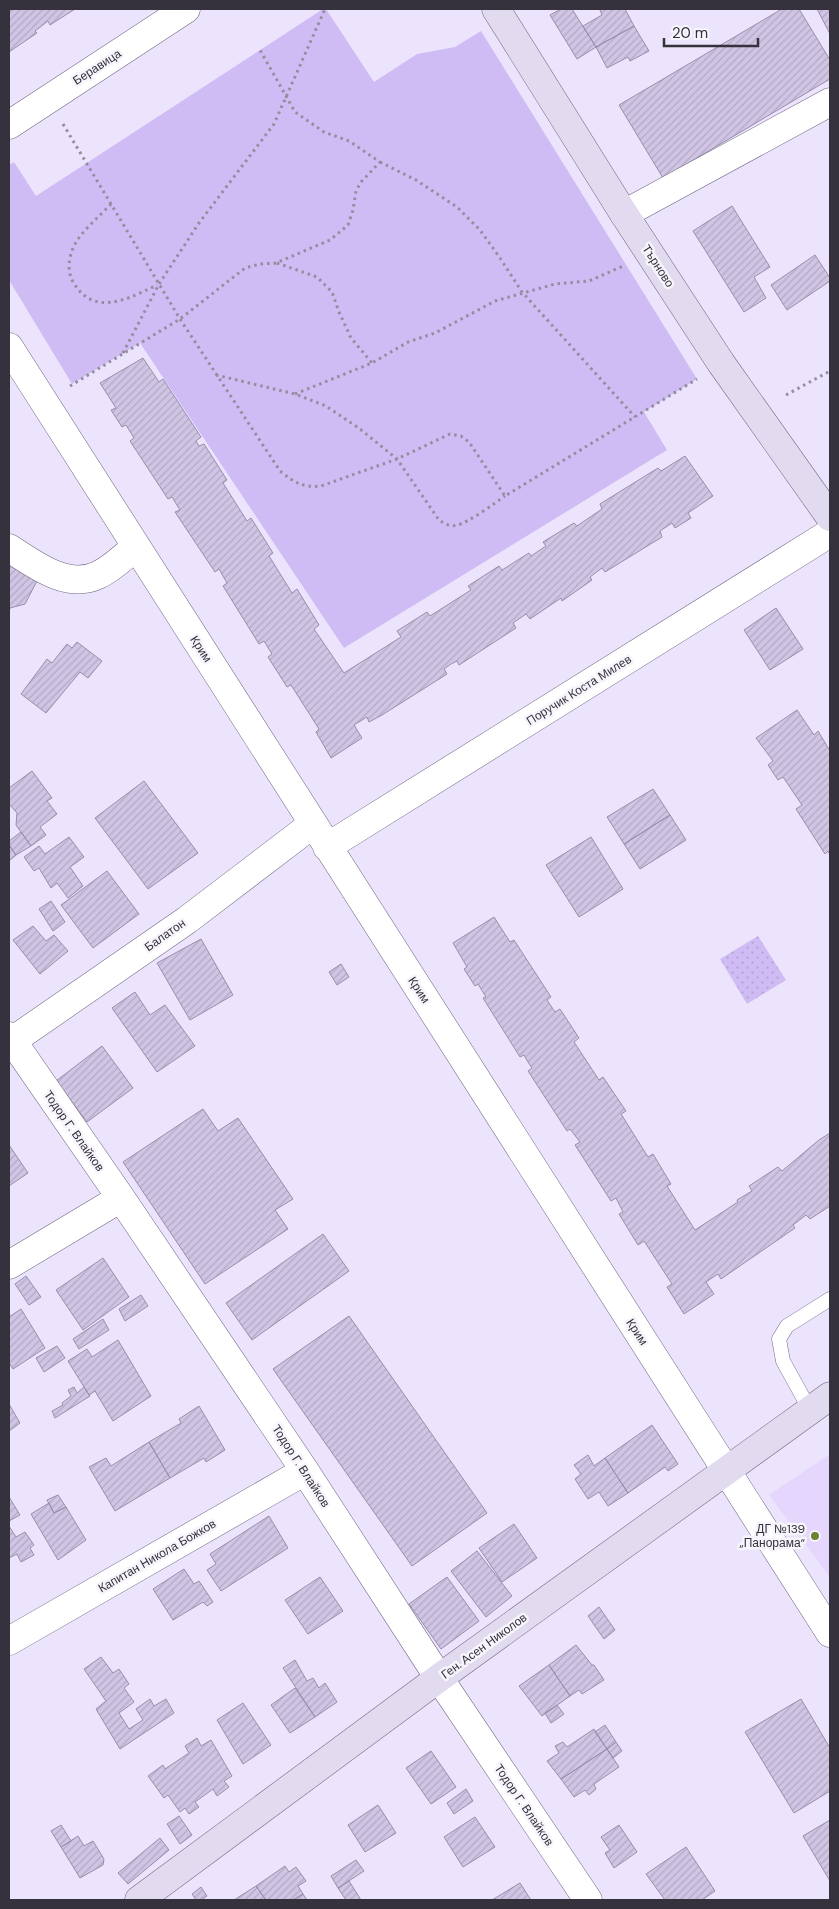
<svg xmlns="http://www.w3.org/2000/svg" width="839" height="1909" font-family="'DM Sans',sans-serif">
  <style>
    .built { fill: #e4d6fd }
    .grass { fill: #d0bcf4 }
    .park { fill: url(#park-dots) }
    .building { fill: url(#building-hatch); stroke: #988eab }
    .lines { fill: none; stroke-linecap: round; stroke-linejoin: round }
    .lane-casing { stroke: #6f6681; stroke-width: 15 }
    .street-casing { stroke: #6f6681; stroke-width: 29 }
    .secondary-casing { stroke: #6f6681; stroke-width: 29 }
    .path { stroke: #938d9f; stroke-width: 3; stroke-dasharray: 2.5 4; stroke-linecap: butt }
    .lane { stroke: #fff; stroke-width: 14 }
    .street { stroke: #fff; stroke-width: 28 }
    .secondary { stroke: #e2daee; stroke-width: 28 }
    .poi-dot { fill: #6f8232; stroke: #f7f5fb; stroke-width: 2 }
    .labels { text-anchor: middle; stroke-width: 5; stroke-linejoin: round; paint-order: stroke }
    .street-label { font-size: 12px; fill: #35313d; stroke: #f7f5fb }
    .poi-label { font-size: 12px; fill: #35313d; stroke: #f7f5fb; text-anchor: end }
  </style>
  <defs>
    <pattern id="park-dots" width="8" height="8" patternUnits="userSpaceOnUse" patternTransform="scale(1.25)"><rect width="8" height="8" fill="#d0bcf4"/><path d="M2 2h.1M6 6h.1" fill="none" stroke="#b3a2d2" stroke-width="1.8" stroke-linecap="round"/></pattern>
    <pattern id="building-hatch" width="6" height="6" patternUnits="userSpaceOnUse" patternTransform="scale(1.25)"><rect width="6" height="6" fill="#d0c5e4"/><path d="M-1 1l2-2M0 6l6-6M5 7l2-2" fill="none" stroke="#b3aac4"/></pattern>
  </defs>
  <rect width="100%" height="100%" fill="#ece4fd"/>
  <path class="built" d="M830,1454V1577L769,1495Z"/>
  <path class="grass" d="M323,9H326L374,82L417,54L455,47L481,31L697,379L644,412L667,450L344,648L140,343L72,384L9,280V165L14,162L36,196Z"/>
  <path class="park" d="M758,936L786,980L747,1004L720,959Z"/>
  <path class="building" d="M9,9H75L50,25L48,21L35,31L37,33L9,52Z
    M561,9H572L596,47L577,59L550,15Z
    M602,9H625L634,26L596,47L583,26L602,15L600,10Z
    M782,9H799L830,60V79L663,178L619,105Z
    M817,9H830V34Z
    M634,26L649,51L630,61L628,57L607,68L596,47Z
    M732,206L770,267L754,277L766,298L744,312L693,231Z
    M815,255L830,278V281L787,310L771,285Z
    M143,358L159,382L163,379L201,437L196,441L199,446L204,444L227,480L223,483L247,521L251,518L273,553L269,556L292,593L297,589L319,625L314,629L344,673L401,637L397,631L427,612L430,616L471,590L468,586L499,566L502,570L529,553L531,556L546,546L543,542L574,523L577,526L602,509L600,504L658,468L661,471L685,456L713,496L688,513L691,518L675,528L672,523L660,531L662,537L605,572L602,568L590,577L592,580L562,601L561,598L530,619L526,614L513,623L516,628L459,665L457,661L451,664L444,669L447,674L382,715L369,722L367,717L354,725L362,738L331,758L316,732L319,729L291,685L287,687L268,657L272,654L264,641L259,644L223,586L227,583L219,569L215,572L175,512L180,510L172,497L168,499L130,441L134,438L126,425L122,427L111,410L116,408L100,383Z
    M9,565L37,581L25,604L10,608L9,613Z
    M776,608L803,649L770,670L744,630Z
    M77,642L102,661L88,678L80,672L46,713L21,694L47,659L52,663L67,644L72,648Z
    M797,710L814,735L818,731L830,751V855L828,851L825,854L796,809L802,805L783,777L778,780L768,765L773,761L756,738Z
    M32,771L52,798L47,801L57,814L40,827L46,835L31,846L16,825L17,813L9,804V788Z
    M144,781L198,853L148,889L95,818Z
    M653,789L670,815L624,844L607,817Z
    M670,815L686,840L640,869L624,844Z
    M21,832L31,846L16,855L9,845V841Z
    M69,837L84,857L70,867L83,886L68,898L57,883L51,888L39,868L34,871L24,857L39,846L45,854Z
    M591,837L623,889L579,917L546,865Z
    M9,845L16,855L9,861Z
    M107,871L139,914L93,948L61,905Z
    M51,901L65,922L53,931L39,909Z
    M494,917L510,942L514,940L551,997L547,1000L555,1012L560,1009L579,1038L574,1042L599,1080L603,1077L626,1111L621,1114L648,1157L653,1154L671,1184L667,1186L695,1230L738,1202L737,1200L752,1191L749,1186L778,1167L782,1171L819,1140L830,1133V1206L810,1219L806,1215L793,1225L795,1228L721,1279L718,1274L706,1282L714,1294L684,1314L667,1287L672,1284L644,1241L638,1245L619,1214L623,1212L616,1198L611,1201L575,1145L580,1142L570,1129L567,1131L528,1071L532,1068L528,1062L524,1055L520,1057L483,998L486,997L478,984L475,986L464,969L467,967L453,943Z
    M33,926L46,941L54,935L68,951L40,974L13,940Z
    M201,939L233,995L190,1020L157,963Z
    M341,964L349,977L337,985L329,972Z
    M135,992L150,1015L165,1005L195,1046L157,1072L112,1008Z
    M102,1046L133,1088L87,1122L56,1081Z
    M203,1109L218,1131L238,1118L293,1199L275,1210L288,1229L205,1284L123,1162Z
    M9,1145L28,1173L9,1186Z
    M323,1234L349,1271L252,1340L226,1303Z
    M103,1258L129,1297L83,1330L56,1290Z
    M26,1276L41,1297L29,1305L15,1284Z
    M141,1295L148,1306L125,1321L119,1309Z
    M21,1309L45,1348L13,1369L9,1363V1317Z
    M349,1316L487,1513L412,1566L273,1369Z
    M103,1319L109,1330L79,1349L73,1339Z
    M118,1340L151,1396L113,1421L95,1391L89,1395L68,1361L87,1349L92,1357Z
    M57,1346L65,1358L44,1372L36,1358Z
    M74,1387L77,1393L84,1387L90,1396L55,1418L52,1411L63,1405L62,1403L71,1396L68,1390Z
    M9,1404L20,1423L9,1431Z
    M199,1406L225,1450L206,1462L204,1458L170,1478L149,1442L181,1423L179,1419Z
    M652,1425L678,1464L668,1471L665,1467L628,1493L605,1458Z
    M149,1442L170,1478L115,1511L89,1467L106,1458L111,1466Z
    M588,1455L594,1466L605,1458L628,1493L608,1506L599,1492L588,1499L575,1479L581,1474L574,1465Z
    M58,1495L66,1507L54,1513L47,1500Z
    M9,1497L20,1515L9,1521Z
    M49,1503L54,1513L66,1507L86,1540L58,1560L31,1514Z
    M269,1516L288,1548L221,1591L207,1570L216,1564L210,1554Z
    M514,1524L537,1558L502,1582L479,1548Z
    M9,1526L16,1537L25,1532L34,1545L30,1548L34,1555L21,1562L17,1554L9,1558Z
    M477,1551L512,1596L486,1617L451,1571Z
    M184,1569L194,1584L199,1581L213,1602L207,1606L203,1602L173,1620L153,1589Z
    M320,1577L343,1611L308,1634L285,1600Z
    M447,1577L479,1621L441,1649L409,1604Z
    M599,1607L615,1630L604,1639L588,1616Z
    M576,1645L592,1665H594L604,1680L582,1694L579,1690L570,1696L549,1665Z
    M101,1657L113,1673L119,1669L129,1684L124,1688L134,1702L119,1713L129,1729L143,1720L136,1709L150,1699L154,1706L166,1699L174,1713L120,1749L96,1709L106,1701L84,1669Z
    M295,1660L307,1681L313,1678L319,1688L325,1683L337,1702L315,1717L283,1668Z
    M549,1665L570,1696L542,1716L519,1686Z
    M295,1688L315,1717L290,1733L271,1705Z
    M801,1699L830,1748V1791L794,1813L745,1732Z
    M243,1703L271,1745L243,1764L217,1720Z
    M557,1705L564,1714L551,1723L545,1713Z
    M605,1725L616,1742L607,1749L595,1732Z
    M594,1729L607,1749L561,1779L547,1761L559,1753L555,1746L563,1742L567,1747Z
    M197,1738L201,1746L211,1740L232,1776L224,1781L229,1787L217,1796L213,1789L195,1802L199,1807L189,1814L185,1808L180,1812L168,1795L164,1798L148,1776L163,1765L165,1769L189,1753L185,1746Z
    M616,1742L622,1751L613,1758L607,1749Z
    M607,1749L619,1767L594,1784L596,1789L589,1795L585,1790L574,1797L561,1779Z
    M431,1751L456,1787L431,1804L406,1768Z
    M466,1789L473,1801L454,1814L447,1803Z
    M378,1805L396,1833L365,1852L348,1825Z
    M179,1816L192,1835L180,1844L167,1824Z
    M475,1817L495,1847L463,1867L444,1837Z
    M830,1820V1881L803,1836Z
    M61,1825L71,1841L61,1847L51,1831Z
    M619,1825L637,1852L614,1868L605,1853L610,1850L601,1837Z
    M78,1836L84,1846L93,1841L104,1859L103,1865L80,1878L61,1847Z
    M160,1838L169,1850L128,1884L118,1873Z
    M686,1847L715,1891L702,1900H665L646,1874Z
    M356,1860L364,1871L338,1888L331,1876Z
    M285,1866L289,1872L296,1867L306,1881L298,1886L303,1894L293,1900H266L256,1886Z
    M349,1881L361,1900H346L338,1888Z
    M520,1883L531,1900H492Z
    M256,1886L266,1900H234Z
    M201,1887L207,1896L201,1900H196L192,1894Z
    M303,1894L307,1900H293Z"/>
  <g class="lines">
    <g class="lane-casing">
      <path id="lane" d="M810,1410L783,1361L779,1339L787,1326L830,1299"/>
    </g>
    <g class="street-casing">
      <path id="street" d="M9,125L186,9
        M624,214L830,102
        M9,347L830,1633
        M9,548C34,564 67,590 98,575C112,569 124,556 136,547
        M327,847L830,533
        M9,1036L121,1198L305,1471L439,1678L588,1900
        M12,1041L187,920L313,824
        M9,1265L121,1198
        M9,1641L305,1471"/>
    </g>
    <g class="secondary-casing">
      <path id="secondary" d="M496,9L624,214L721,363L830,517
        M139,1900L439,1678L830,1396"/>
    </g>
    <path class="path" d="M63,124L180,319L280,471C294,482 302,488 321,486L397,459L450,434L461,436L469,442L505,496L697,379
      M380,162L416,180L457,207L480,230L500,258L522,292L635,417
      M111,204C99,217 80,232 73,248C68,260 67,274 75,285C96,317 130,298 157,285
      M277,263L317,277L332,292L339,312L351,338L372,363
      M123,353L159,284L199,223L274,124L325,9
      M216,375L295,394L326,406L360,429L397,459L439,520C445,524 450,527 457,525C468,523 495,503 505,496
      M70,386L180,319L245,268L260,264L276,263L330,240L348,225L353,210L356,191L361,182L380,162L349,141L324,132L295,112L260,50
      M295,394L372,363L408,342L435,333L495,301L555,284L589,281L623,266
      M786,395L830,371"/>
    <use href="#lane" class="lane"/>
    <use href="#street" class="street"/>
    <use href="#secondary" class="secondary"/>
  </g>
  <circle class="poi-dot" cx="815" cy="1536" r="5"/>
  <g class="labels">
    <g class="street-label">
      <text transform="translate(97 67) rotate(-33)" y="4">Беравица</text>
      <text transform="translate(658 266) rotate(57)" y="4">Търново</text>
      <text transform="translate(201 649) rotate(57)" y="4">Крим</text>
      <text transform="translate(579 690) rotate(-32)" y="4">Поручик Коста Милев</text>
      <text transform="translate(165 935) rotate(-35)" y="4">Балатон</text>
      <text transform="translate(419 990) rotate(57)" y="4">Крим</text>
      <text transform="translate(74 1131) rotate(55)" y="4">Тодор Г. Влайков</text>
      <text transform="translate(637 1332) rotate(57)" y="4">Крим</text>
      <text transform="translate(301 1466) rotate(57)" y="4">Тодор Г. Влайков</text>
      <text transform="translate(157 1556) rotate(-30)" y="4">Капитан Никола Божков</text>
      <text transform="translate(484 1646) rotate(-36)" y="4">Ген. Асен Николов</text>
      <text transform="translate(524 1805) rotate(56)" y="4">Тодор Г. Влайков</text>
    </g>
    <g class="poi-label">
      <text x="805" y="1533">ДГ №139<tspan x="805" dy="14">„Панорама“</tspan></text>
    </g>
  </g>
  <rect width="839" height="1909" fill="none" stroke="#35313d" stroke-width="20"/>
  <path d="M664 38v8h94v-8" fill="none" stroke="#35313d" stroke-width="2.5"/>
  <text x="672" y="38" font-size="15" fill="#35313d" stroke="#f7f5fb" stroke-width="4" paint-order="stroke">20 m</text>
</svg>
